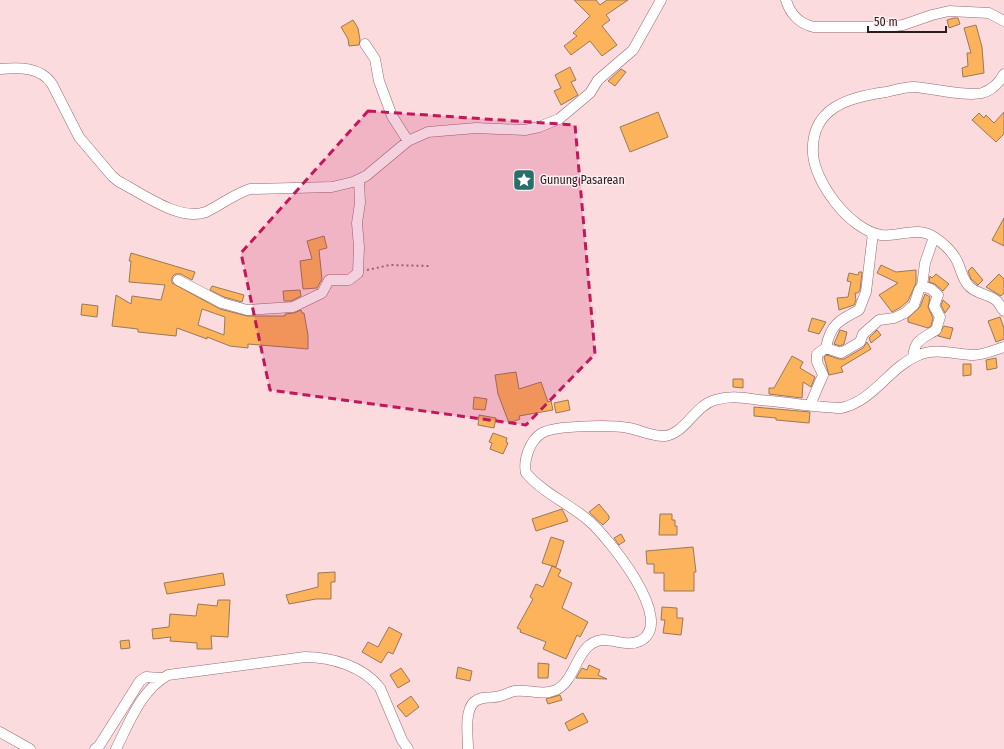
<svg xmlns="http://www.w3.org/2000/svg" width="1004" height="749" font-family="'Fira Sans Condensed',sans-serif">
  <style>
    .building { fill: #fdb35c; stroke: #997956; fill-rule: evenodd }
    .lines { fill: none; stroke-linecap: round; stroke-linejoin: round }
    .minor-casing { stroke: #996870; stroke-width: 11 }
    .path { stroke: #8d7377; stroke-width: 2; stroke-dasharray: 2 3; stroke-linecap: butt }
    .minor { stroke: #fff; stroke-width: 10 }
    .marked { fill: #c2185b; fill-opacity: 0.2; stroke: #c2185b; stroke-width: 3; stroke-dasharray: 8 5; stroke-linejoin: round }
    .labels { text-anchor: middle; stroke-width: 3; stroke-linejoin: round; paint-order: stroke }
    .poi-label { font-size: 12px; fill: #2f1b1f; stroke: #faeef0; text-anchor: start }
  </style>
  <rect width="100%" height="100%" fill="#fcdbdf"/>
  <path class="building" d="M574,0H596L600,5L607,0H628L606,15L610,20L602,26L617,45L602,56L590,41L571,55L564,46L577,36L573,33L590,16Z
    M954,18H958L960,24L949,28L947,20Z
    M353,20L358,28L360,40L359,45L349,46L348,39L341,27Z
    M976,25L982,47L984,73L963,77L962,68L968,66L967,53H971L964,28Z
    M570,67L576,80L571,82L578,95L561,105L554,91L561,88L555,75Z
    M621,69L626,72L615,86L608,81Z
    M658,112L668,137L630,152L620,127Z
    M1004,112V134L996,142L972,120L979,113L984,118L986,115L994,123Z
    M1004,218V246L992,240Z
    M324,236L327,248L319,250L322,279L317,288L303,289L300,261L312,259L307,241Z
    M131,253L195,272L192,280L181,274H175L172,277V283L220,309L247,316H285V314L294,313L301,310L302,313H304L308,335V349L248,344V348L230,346L207,337V339L177,328L176,336L138,332V329L112,326L116,295L131,304L132,296L161,300L165,285L129,282L131,261H129ZM202,309L225,317L224,335L198,325Z
    M881,265L896,272L916,270V283L908,301L901,307L892,312L879,295L898,283L877,273Z
    M972,267L983,280L978,285L971,279L968,271Z
    M859,272H862L860,290L858,293H855L856,300L854,305L839,310L837,298L848,297L851,282L847,281L849,273L858,275Z
    M936,274L949,284L943,291L935,284L929,282L930,276L932,278Z
    M999,274L1004,279V293L1001,296L986,287Z
    M212,286L244,295L242,302L224,297L210,290Z
    M300,290L301,296L291,301H284L283,291Z
    M925,294L930,297L928,307L933,318L931,326L928,328L908,322V318L920,307Z
    M943,300L950,306L945,313L941,305Z
    M82,304L98,306L97,317L81,315Z
    M1000,317L1004,328V339L996,342L988,321Z
    M812,318L826,322L819,334L808,331Z
    M944,326L953,328L950,339L938,336Z
    M840,330L847,332L844,344L840,346L834,344Z
    M877,330L881,335L871,343L869,338Z
    M867,342L871,349L841,367L843,372L829,375L824,357L827,355L839,359H844L863,348Z
    M792,356L803,362L800,368L815,377L811,387L803,382L802,398L769,394V388H774Z
    M996,358L997,368L987,370L986,360Z
    M963,364H971V375L963,376Z
    M516,372L519,389L541,382L548,402L551,401L553,410L519,416L520,419L509,423L498,394L495,375Z
    M733,379H743V388L733,387Z
    M474,397L487,399L485,410L473,409Z
    M568,400L570,410L556,413L554,403Z
    M754,407L810,412L809,423L776,420V418L754,416Z
    M479,415L496,418L494,428L478,425Z
    M493,433L507,438L506,442L508,443L503,454L490,449L492,443L489,442Z
    M599,504L609,516V519L603,525L589,512Z
    M562,509L568,521L536,531L532,519Z
    M660,514H672V520H675V526H677V535H659Z
    M621,534L625,541L619,545L614,538Z
    M551,537L564,541L556,567L542,563Z
    M693,547L696,572H694V591H664V573H654V564H647L646,551Z
    M552,566L561,570L558,576L572,583L562,608L588,622L580,637L577,635L566,659L543,649L546,642L520,632L521,630L517,628L533,599L530,597L536,584L543,587Z
    M335,572V582H331V599H316L289,604L286,595L318,587V573Z
    M223,573L225,585L167,594L164,583Z
    M218,600H230L228,637L211,636L212,649H197V643L170,641L171,637L153,639L152,629L169,627L170,614L196,616L198,604L217,606Z
    M662,607L677,608V618H683L681,635L663,633L665,620H661Z
    M389,627L402,634L393,654L388,652L381,663L362,652L368,642L378,647Z
    M129,640L130,648L121,649L120,641Z
    M538,663L549,664L548,678H538Z
    M589,665L600,670L598,675L607,679L576,678L582,668L587,670Z
    M458,667L472,671L470,681L456,678Z
    M401,668L410,681L398,688L390,675Z
    M560,695L562,700L548,704L546,699Z
    M411,696L419,707L406,717L397,706Z
    M583,713L588,722L569,731L565,723Z"/>
  <g class="lines">
    <g class="minor-casing">
      <path id="minor" d="M786,0C790,14 800,24 814,27H887L903,25L932,15L949,11L989,13L1004,21
        M365,44L375,59L379,81L392,116L408,141
        M0,69C19,67 41,67 52,84L79,137L112,176L118,181C141,193 180,222 206,212C221,205 234,194 250,189L332,187L353,182L366,176L408,141L428,132L476,128L525,130L539,127L559,119L590,93L598,80L633,50L661,0
        M1004,74C999,83 993,90 982,93C965,97 933,88 913,87C905,87 895,90 886,92C850,97 810,107 813,154C815,183 850,230 881,235C898,237 918,226 934,237C942,242 953,252 957,261C961,269 962,278 968,285C975,294 989,294 997,301C1000,304 1001,308 1004,311
        M178,280L222,303L247,310L293,307L322,293L329,280H349L358,273L359,247L357,223L360,203L359,180
        M826,348L841,353L860,342L863,334L879,320L894,318L905,313L914,305L919,290L922,286
        M913,358C914,340 922,339 936,330L940,317L934,306L938,295L931,289L922,286L925,263L934,237
        M810,405L823,375L817,362V354L826,348C830,325 839,320 859,310L866,292L873,233
        M0,732L30,749
        M95,749L99,746L140,681L146,677L161,678
        M116,749C129,723 141,690 168,675L305,657C331,657 363,666 380,688L402,740L408,749
        M468,749C468,736 464,712 474,702C482,695 491,699 500,696C505,695 510,692 514,691C529,689 542,696 556,690C577,680 576,643 602,640C614,639 628,647 640,641C678,622 607,536 588,520C568,503 543,493 526,473C523,460 530,440 542,433C555,425 613,425 629,428C640,430 653,437 665,436C686,433 695,405 715,400C731,395 744,398 760,400C787,402 814,407 841,408C874,401 889,367 919,355C937,347 956,355 974,355C984,355 994,350 1004,347"/>
    </g>
    <path class="path" d="M367,270L390,265L431,266"/>
    <use href="#minor" class="minor"/>
  </g>
  <path class="marked" d="M368,111L575,125L595,354L526,425L270,390L241,253Z"/>
  <defs>
    <g id="sight-square" transform="scale(1.15)"><rect x="-9" y="-9" width="18" height="18" rx="4" fill="#266f6a" stroke="#faeef0"/><path d="M0-6L1.8-2.2L6-1.7L2.9 1.2L3.7 5.4L0 3.3L-3.7 5.4L-2.9 1.2L-6-1.7L-1.8-2.2Z" fill="#fff"/></g>
  </defs>
  <g fill-rule="evenodd">
    <use href="#sight-square" x="524" y="180"/>
  </g>
  <g class="labels">
    <g class="poi-label">
      <text x="540" y="184">Gunung Pasarean</text>
    </g>
  </g>
  <path d="M868 26v6h78v-6" fill="none" stroke="#2f1b1f" stroke-width="2"/>
  <text x="874" y="26" font-size="12" fill="#2f1b1f" stroke="#faeef0" stroke-width="3" paint-order="stroke">50 m</text>
</svg>
